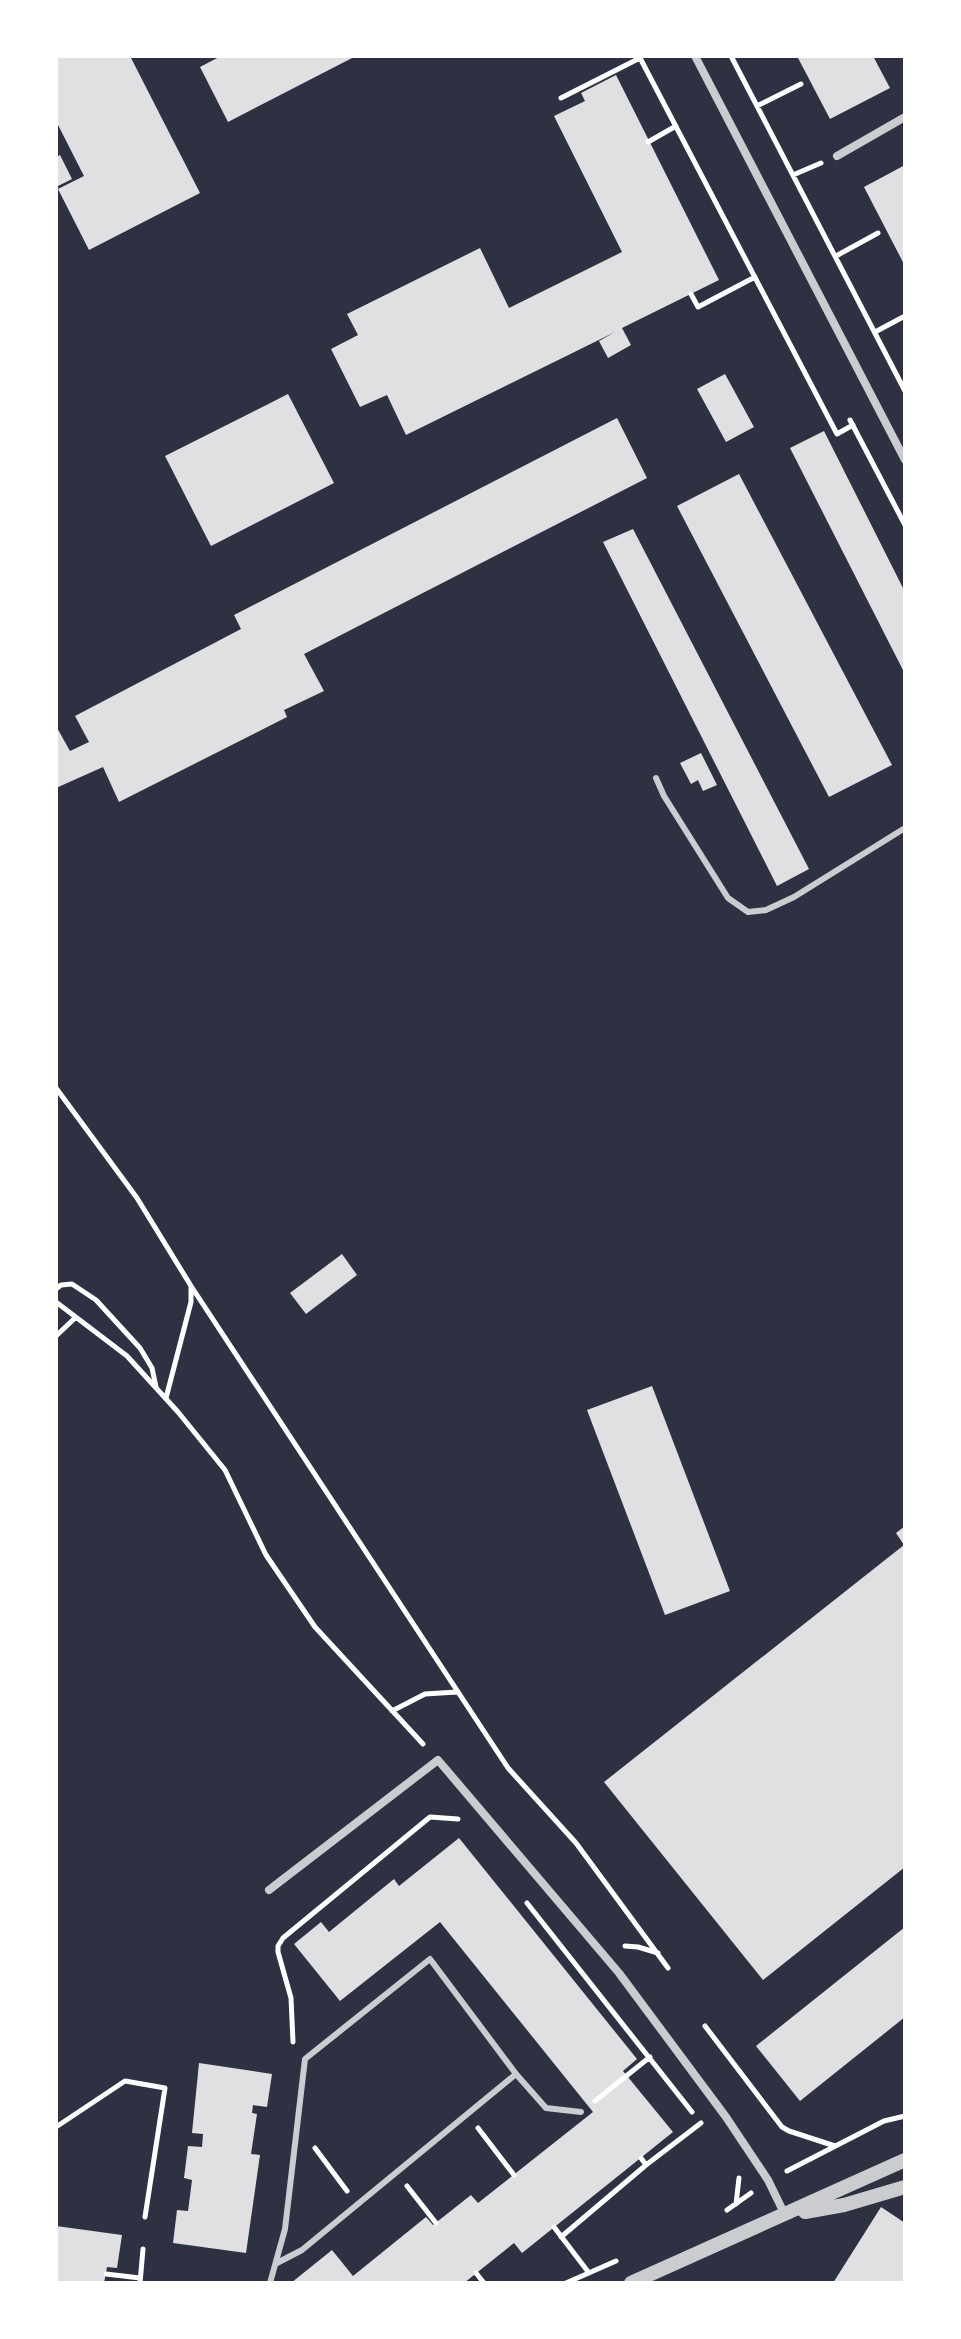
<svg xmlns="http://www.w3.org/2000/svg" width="961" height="2339" font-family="Helvetica,sans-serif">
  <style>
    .building { fill: #e0e0e3 }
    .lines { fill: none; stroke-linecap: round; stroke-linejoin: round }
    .path { stroke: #fff; stroke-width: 5 }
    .service { stroke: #caccd0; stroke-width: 6 }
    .minor { stroke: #caccd0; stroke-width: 8 }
    .tertiary { stroke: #caccd0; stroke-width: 14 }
  </style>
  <rect width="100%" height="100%" fill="#2d3142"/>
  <path class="building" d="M56,56H130L200,193L89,250L58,189L84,176L56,121Z
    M221,56H356L228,122L200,67Z
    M797,56H873L890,88L830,119Z
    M616,75L719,280L622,328L631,345L608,358L599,341L615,332L406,435L387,395L360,407L331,349L358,335L347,314L480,248L509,308L622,252L554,116L585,101L581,93Z
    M60,155L72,179L56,187V157Z
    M905,165V266L864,187Z
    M725,374L754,427L726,442L697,389Z
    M288,394L334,483L211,546L165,456Z
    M617,418L647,478L304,654L324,691L284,710L287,717L119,802L103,767L56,788V726L70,751L89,742L75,716L241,629L234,615Z
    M824,431L905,592V674L790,448Z
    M739,474L892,765L829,797L677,506Z
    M633,529L809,869L777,886L603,542Z
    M701,753L717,785L703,791L698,780L691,784L680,763Z
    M342,1254L357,1275L306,1314L290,1293Z
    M652,1386L730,1591L665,1615L587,1410Z
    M905,1526V1867L763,1980L604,1782L904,1545L896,1533Z
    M459,1838L637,2059L623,2071L673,2132L522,2253L514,2243L464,2283H291L332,2250L353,2276L426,2217L433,2225L471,2195L478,2203L593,2112L440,1922L340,2001L294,1944L321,1922L329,1932L394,1879L399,1886Z
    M905,1927V2017L800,2101L756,2046Z
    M199,2063L272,2074L267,2107L253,2105L252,2113L257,2114L251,2154L260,2155L246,2253L173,2243L177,2210L188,2211L192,2180L184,2178L188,2146L202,2147L203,2134L192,2133Z
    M881,2207L905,2223V2283H833Z
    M56,2226L122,2235L117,2268L107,2267L104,2283H56Z"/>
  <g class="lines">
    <path class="path" d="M639,56L837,434L853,425
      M731,56L905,391
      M561,98L640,58
      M757,106L801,84
      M648,142L676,126
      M793,175L821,163
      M836,256L878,233
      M691,294L698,307L755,277
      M875,332L905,316
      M850,420L905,525
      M56,1088L137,1198L191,1286V1302L166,1398
      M191,1286L508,1768L576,1843L668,1968
      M56,1289L61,1285L72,1284L96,1300L140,1348L152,1368L156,1387
      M56,1302L127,1356L178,1412L225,1470L266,1555L315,1627L423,1744
      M56,1336L75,1318
      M392,1711L425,1694L457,1692
      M527,1903L692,2112
      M625,1946L638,1947L658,1953
      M705,2026L782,2127L789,2131L835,2146
      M293,2042L291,1998L278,1952V1946L283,1938L430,1817L458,1819
      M595,2101L650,2057
      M56,2127L125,2081L165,2088L145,2217
      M478,2128L514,2175
      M315,2148L347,2191
      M641,2158L646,2165L701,2123
      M787,2171L884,2121L905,2116
      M407,2186L436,2223
      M736,2204L739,2178
      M727,2210L751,2193
      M554,2227L589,2273
      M561,2237L646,2165
      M476,2273L484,2283
      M106,2274L140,2278
      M140,2283L143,2249
      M566,2283L616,2261"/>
    <path class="service" d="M656,778L664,796L728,898L748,912L766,910L794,897L905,828
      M516,2074L546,2108L581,2112
      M270,2283L285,2229L305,2059L430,1959L516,2074L302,2250L277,2263"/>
    <path class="minor" d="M695,56L905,460
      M837,156L905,117
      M269,1890L438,1760L619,1973L726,2117L768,2180L785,2215"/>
    <path class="tertiary" d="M805,2212L844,2205L905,2187
      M631,2283L905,2160"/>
  </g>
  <rect width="961" height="2339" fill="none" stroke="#ffffff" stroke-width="116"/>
</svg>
